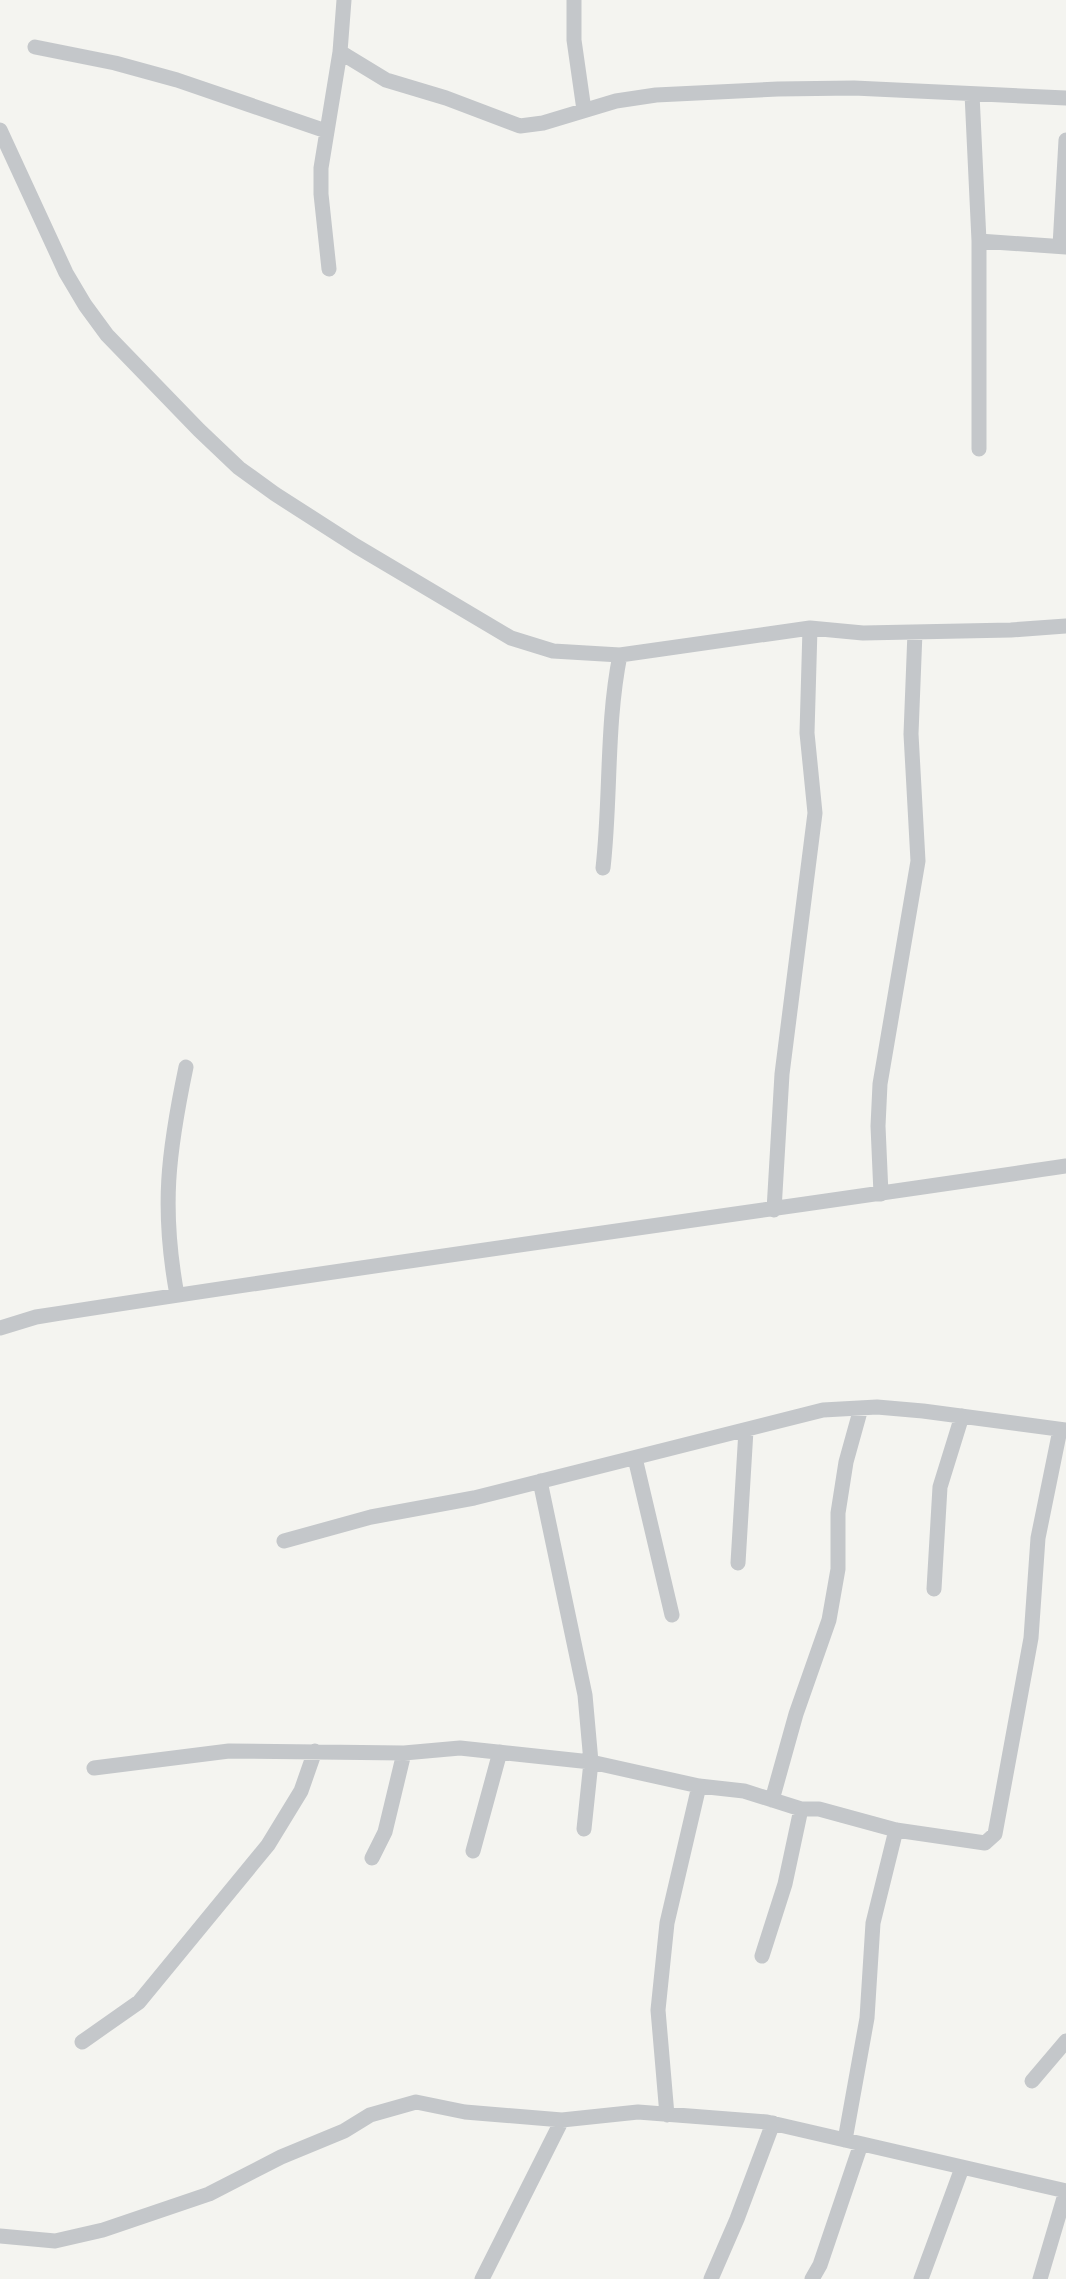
<svg xmlns="http://www.w3.org/2000/svg" width="1066" height="2279" font-family="'Exo 2',sans-serif">
  <style>
    .lines { fill: none; stroke-linecap: round; stroke-linejoin: round }
    .minor { stroke: #c4c7ca; stroke-width: 15 }
  </style>
  <rect width="100%" height="100%" fill="#f4f4f0"/>
  <g class="lines">
    <path class="minor" d="M574,0V40L584,110
      M35,47L115,63L177,80L326,131
      M340,52L386,80L446,98L520,126L543,123L616,101L656,95L778,89L854,88L1066,98
      M972,94L979,241V449
      M0,130L66,273L85,305L107,335L199,430L239,468L275,494L356,546L511,638L553,651L620,655L810,628L863,633L1011,630L1066,626
      M979,241L1066,247
      M1060,246L1066,140
      M329,269L321,194V168L340,52L344,0
      M603,868C611,798 606,724 620,655
      M881,1194L878,1126L880,1084L918,861L911,734L915,632
      M774,1210L782,1074L815,813L807,733L810,628
      M177,1295C161,1208 168,1153 186,1067
      M0,1328L36,1317C379,1263 723,1217 1066,1166
      M635,1458L672,1615
      M540,1481L585,1695L591,1762L584,1829
      M284,1541L371,1517L474,1498L823,1410L877,1407L923,1411L1066,1430
      M738,1563L746,1430
      M934,1589L940,1487L962,1416
      M94,1768L229,1751L404,1753L460,1748L591,1762L699,1786L744,1791L801,1809H819L896,1830L985,1843L995,1834L1031,1638L1038,1538L1060,1430
      M772,1800L796,1714L829,1620L838,1569V1513L846,1462L861,1408
      M473,1851L500,1752
      M372,1858L385,1832L404,1753
      M762,1956L785,1884L801,1809
      M82,2042L139,2002L268,1845L301,1791L315,1751
      M1032,2081L1066,2041
      M667,2115L658,2010L667,1923L699,1786
      M845,2140L867,2018L873,1923L896,1830
      M0,2236L55,2241L103,2230L209,2194L281,2157L344,2131L370,2115L416,2102L465,2112L562,2120L638,2112L767,2122L1066,2191L1040,2279
      M482,2279L562,2120
      M711,2279L737,2219L773,2123
      M812,2279L820,2265L861,2144
      M921,2279L962,2168"/>
  </g>
</svg>
